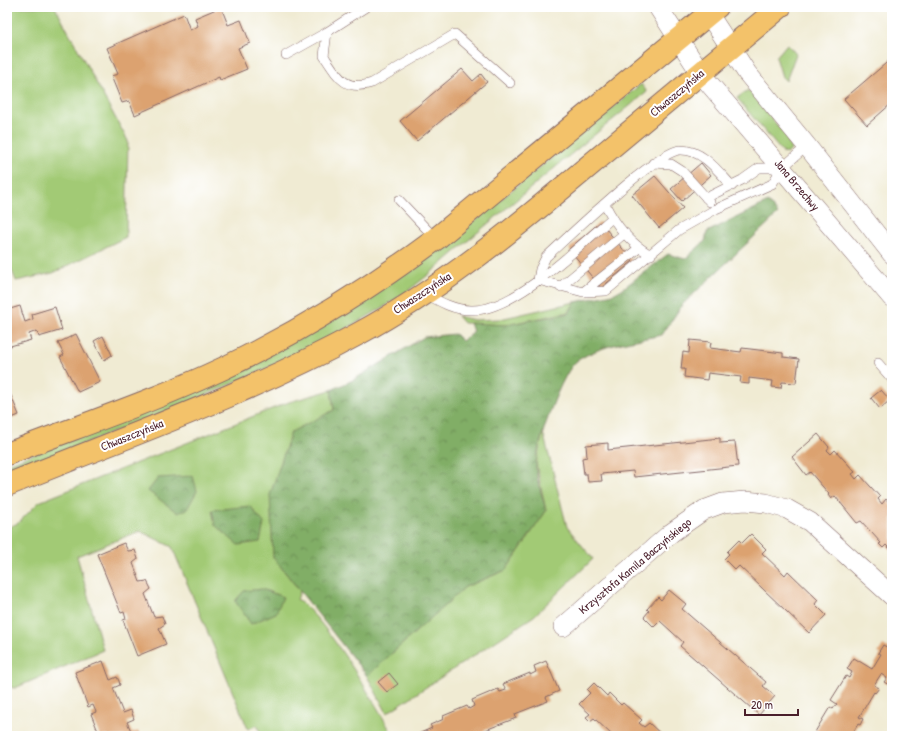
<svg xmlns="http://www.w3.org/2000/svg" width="899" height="743" font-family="'Patrick Hand',sans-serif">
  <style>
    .grass { fill: #a2ca75; stroke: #767450 }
    .forest { fill: url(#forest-crowns); stroke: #666648 }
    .building { fill: #dca26f }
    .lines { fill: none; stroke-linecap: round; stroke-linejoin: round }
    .lane-casing { stroke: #846666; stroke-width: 10 }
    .street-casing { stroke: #846666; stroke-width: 20 }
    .primary-casing { stroke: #846666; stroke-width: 24 }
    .lane { stroke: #fff; stroke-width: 9 }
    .street { stroke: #fff; stroke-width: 19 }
    .primary { stroke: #f3c26a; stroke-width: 22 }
    .labels { text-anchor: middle; stroke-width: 4; stroke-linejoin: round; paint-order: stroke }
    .street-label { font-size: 12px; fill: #4a1f2b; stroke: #fff }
  </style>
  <defs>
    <pattern id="forest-crowns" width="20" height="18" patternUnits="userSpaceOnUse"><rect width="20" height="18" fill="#81ae66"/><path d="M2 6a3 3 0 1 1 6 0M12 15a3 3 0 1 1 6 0" fill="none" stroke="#6c8d54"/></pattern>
  </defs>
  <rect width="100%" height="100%" fill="#fff"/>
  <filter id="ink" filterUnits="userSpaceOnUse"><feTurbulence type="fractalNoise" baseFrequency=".025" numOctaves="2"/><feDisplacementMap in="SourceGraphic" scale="8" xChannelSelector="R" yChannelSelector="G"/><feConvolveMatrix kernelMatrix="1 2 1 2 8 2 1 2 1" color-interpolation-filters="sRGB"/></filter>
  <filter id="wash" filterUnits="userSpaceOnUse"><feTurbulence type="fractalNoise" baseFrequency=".012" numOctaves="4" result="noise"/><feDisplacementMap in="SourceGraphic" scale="16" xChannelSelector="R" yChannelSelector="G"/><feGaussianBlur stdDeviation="0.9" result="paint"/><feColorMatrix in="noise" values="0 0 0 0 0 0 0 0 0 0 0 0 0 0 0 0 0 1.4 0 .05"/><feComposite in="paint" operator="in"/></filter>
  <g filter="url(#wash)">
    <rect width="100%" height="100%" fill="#f0ebd3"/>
    <path class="grass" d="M7,7H55L128,141L126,237L53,273L16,281L11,268L7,269Z
      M787,44L796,54L786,81L782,77L776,57Z
      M641,84L647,92C592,136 538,182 484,227C452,254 422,283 387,305C269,377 135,422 7,474V464L158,406L477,219Z
      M748,90L786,136L791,150L788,153L782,152L737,98Z
      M575,302L569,312L506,325L463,323L457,316L474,320L500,319Z
      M331,390L334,410L273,557L300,591L297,600C323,614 378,707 393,736H262L257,725L248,729L172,547L140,531L77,556L103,650L15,688L7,687V528L18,523L39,502L289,402Z
      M543,432L567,527L593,559L534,616L387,713L367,676L465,587L506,570L546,511L536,463Z"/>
    <path class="forest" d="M768,202L778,214L682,305L662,335C633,341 603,344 578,360C562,370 537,444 536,463C535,476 543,497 546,511L506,570L465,587L367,676L273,557L270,495L291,432L334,410L331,390L353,380L424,337L455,334L462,341L473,332L470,323L506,325L569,313L575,302L613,294L622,289L668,254L685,259L705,241L707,232Z
      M193,476L197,491L187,509L178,513L148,491L158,478Z
      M250,506L264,523L260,542L238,545L215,525L212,510Z
      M262,589L283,597L276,613L251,624L235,601L244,591Z"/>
    <g id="blocks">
      <path class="building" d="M221,7L228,25L241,20L250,43L238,48L247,69L220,80L219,77L135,115L129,101L122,103L111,76L118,74L107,48L184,14L190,30L198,26L195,18Z
        M892,58V103L867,125L844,99Z
        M462,69L473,81L481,74L487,82L417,141L400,121Z
        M701,163L711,175L682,201L671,189Z
        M655,176L683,208L659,228L632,195Z
        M600,222L633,261L601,288L569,249Z
        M20,306L25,322L33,319L32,314L55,307L62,330L39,337L37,331L29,334L31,340L7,347V310Z
        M76,334L100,382L78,392L60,357L64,355L58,343Z
        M103,336L112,355L104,360L94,341Z
        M690,340L711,342L710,348L741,352L742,348L783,353V357L799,359L796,383L782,382L781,388L772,387L773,381L749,378V384L740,383L741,377L708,373L707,380L684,377L685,369H681L683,352L689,353Z
        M7,386L19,415L7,420Z
        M881,390L890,400L880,409L871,398Z
        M818,434L829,447L827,450L831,454L835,450L855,472L852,474L856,479L860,475L880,497L878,499L882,504L886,499L892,506V551L886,545L883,548L879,544L881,543L861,521L857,523L835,496L831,499L828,495L829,494L810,472L806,475L792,457Z
        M720,438V443L735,442L738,466L634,477L633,471L601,474L602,481L588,482L587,474H584L582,458L587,457L586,445L608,443V450Z
        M751,534L766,549L762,553L785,575L788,571L818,600L815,604L826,615L809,633L739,566L735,570L724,559L729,554L727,552L739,540L742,543Z
        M124,543L128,551L135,550L138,559L133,563L140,582L147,581L151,589L145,594L154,617L162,616L165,624L159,628L166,644L137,656L123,620L126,619L124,612L121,613L97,554Z
        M669,590L686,604L682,609L766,682L763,686L775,696L759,715L680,646L683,642L660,621L654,627L644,617L649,611L647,609L658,597L661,600Z
        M883,645L892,650V680L889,685L884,682L887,678L881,674L874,685L879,688L875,693L874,692L859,717L863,719L860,725L858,724L851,736H821L815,732L830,707L833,709L837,704L831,700L846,676L849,678L852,672L847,669L854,658L872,669L881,654L878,653Z
        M103,661L110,680L117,677L119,681L120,685L113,688L123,713L131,710L134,719L127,722L132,733L138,731L140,736H100L91,714L96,712L93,705L88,707L75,672Z
        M546,661L559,691L546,697L548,701L515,714L516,718L483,731L485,735L483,736H413L432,728L430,725L444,719L443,716L467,706L469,709L474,706L472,700L498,689L500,692L506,690L503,684L530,673V675L536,672L534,666Z
        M389,673L398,684L387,692L378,682Z
        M594,683L607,696L609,693L621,705L623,703L642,720L639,723L644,727L649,723L663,736H613L594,718L590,721L586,717L590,714L579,704L590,693L587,690Z"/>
    </g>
  </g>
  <g filter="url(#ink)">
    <use href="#blocks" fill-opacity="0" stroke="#846666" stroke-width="1"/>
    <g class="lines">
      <g class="lane-casing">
        <path id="lane" d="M327,32L324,56C338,77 345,92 372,83L455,34L510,83
          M286,55L327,32L366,7
          M653,163L671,164L682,171L710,202
          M732,186C718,171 703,150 681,150C659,149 567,238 546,257L540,269L538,280L583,292L606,291L679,230L716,209L772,184L782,168L807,146
          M706,198L742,180L759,168H781
          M399,200L436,239
          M605,204C615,224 631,244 651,255
          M560,287L625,233
          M583,292L639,248
          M426,294C440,302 454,310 471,310C514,312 580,245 612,218
          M878,363L892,379"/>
      </g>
      <g class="street-casing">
        <path id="street" d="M658,7L701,74L892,298
          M704,7L747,73L807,146L892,254
          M563,627L671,533L704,510L723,503L745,501L766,503L787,509L810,522L892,596"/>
      </g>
      <g class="primary-casing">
        <path id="primary" d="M7,454C79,426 154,401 224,368C299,332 369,289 436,239L717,7
          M7,485C125,437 246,395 358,334C438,291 509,233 578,175C646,119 713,63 780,7"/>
      </g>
      <use href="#lane" class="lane"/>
      <use href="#street" class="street"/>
      <use href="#primary" class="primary"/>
    </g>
  </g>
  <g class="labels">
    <g class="street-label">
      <text transform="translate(677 93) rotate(-40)" y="4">Chwaszczyńska</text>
      <text transform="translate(797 185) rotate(50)" y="4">Jana Brzechwy</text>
      <text transform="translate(422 293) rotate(-33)" y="4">Chwaszczyńska</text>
      <text transform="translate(132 435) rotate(-22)" y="4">Chwaszczyńska</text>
      <text transform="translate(635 566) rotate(-40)" y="4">Krzysztofa Kamila Baczyńskiego</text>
    </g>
  </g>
  <rect width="899" height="743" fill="none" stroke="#fff" stroke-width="24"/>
  <path d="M745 709v6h53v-6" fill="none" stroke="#4a1f2b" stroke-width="2"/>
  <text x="751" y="709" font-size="12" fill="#4a1f2b" stroke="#ffffff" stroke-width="3" paint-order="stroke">20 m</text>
</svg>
